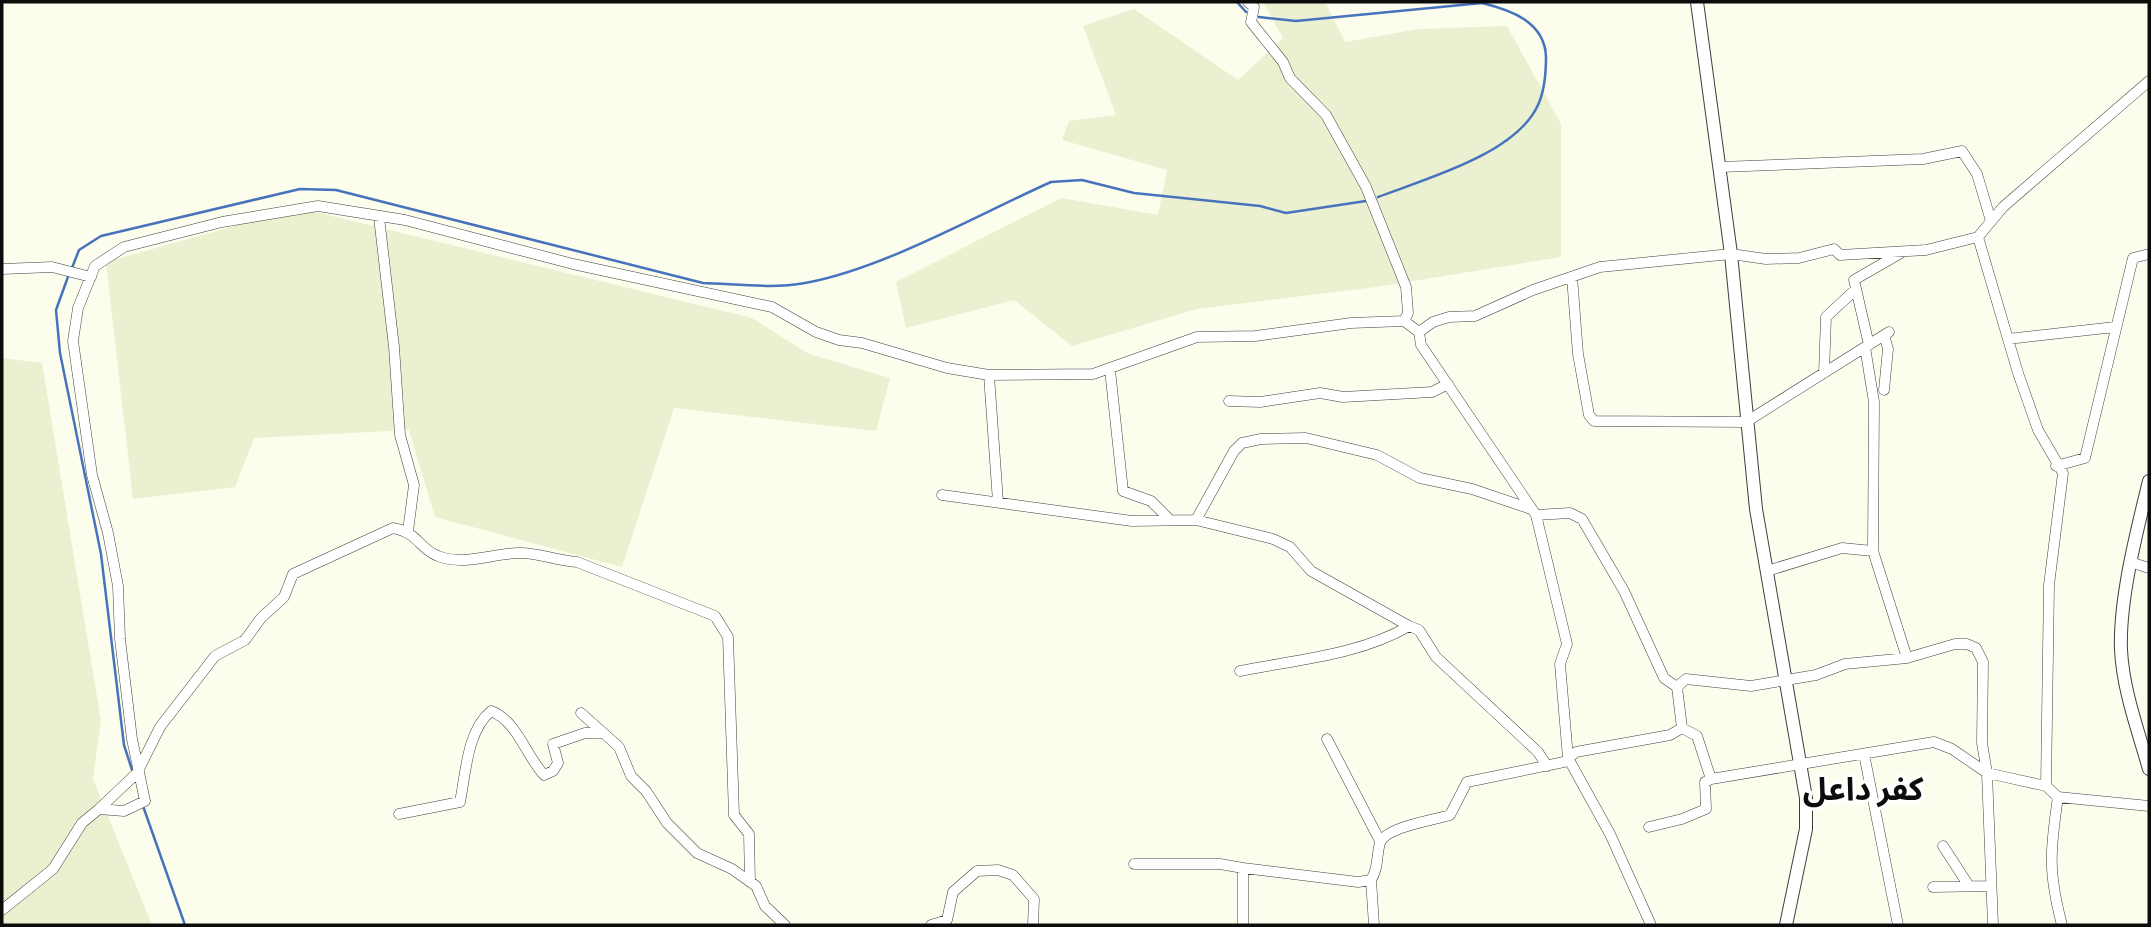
<svg xmlns="http://www.w3.org/2000/svg" width="2151" height="927" font-family="Literata,'Noto Sans Arabic',serif">
  <style>
    .farmland { fill: #ebf0d0 }
    .lines { fill: none; stroke-linecap: round; stroke-linejoin: round }
    .stream { stroke: #4773bc; stroke-width: 2.5 }
    .minor-casing { stroke: #3f3f3f; stroke-width: 11 }
    .tertiary-casing { stroke: #3f3f3f; stroke-width: 14 }
    .minor { stroke: #fff; stroke-width: 10 }
    .tertiary { stroke: #fff; stroke-width: 12 }
    .labels { text-anchor: middle; stroke-width: 7; stroke-linejoin: round; paint-order: stroke }
    .district-label { font-size: 32px; font-weight: bold; fill: #0c0c0c; stroke: #fff }
  </style>
  <rect width="100%" height="100%" fill="#fcfded"/>
  <path class="farmland" d="M1263,2H1325L1345,42L1419,29L1507,26L1561,124V257L1376,287L1197,309L1072,346L1014,300L906,328L896,282L1061,198L1158,215L1167,170L1062,140L1069,121L1116,115L1083,26L1134,9L1238,80L1283,38Z
    M299,208L752,318L809,354L890,378L876,431L674,408L622,567L435,517L409,430L254,438L235,487L133,499L106,262Z
    M2,358L42,363L101,721L93,779L152,925H2Z"/>
  <g class="lines">
    <path class="stream" d="M1237,2L1246,12
      M1259,17L1296,21L1482,3C1511,10 1545,22 1546,57C1546,74 1545,90 1538,105C1516,154 1425,179 1378,197
      M72,268L79,250L101,236L300,189L336,190L703,283C736,284 772,289 805,283C883,269 977,215 1051,182L1082,180L1134,193L1260,206L1286,213L1366,201
      M69,274L56,310L60,353L101,554L124,745L133,773
      M143,806L185,925"/>
    <g class="minor-casing">
      <path id="minor" d="M1248,2L1254,7L1251,22L1283,62L1290,78L1326,115L1366,187L1406,287L1408,313L1404,321
        M1720,167L1923,159L1962,151L1977,174L1991,221
        M379,217L394,347L400,435L414,485L408,531
        M1978,237L2003,207L2149,81
        M2,269L52,267L91,277
        M1572,277L1578,354L1589,415L1594,421L1746,422L1889,332
        M1419,332L1433,322L1449,317L1475,316L1533,290L1600,267L1731,254L1766,259L1799,258L1834,249L1840,255L1926,250L1978,237L2018,373L2038,430L2063,473L2049,585L2046,786L2058,797L2149,806
        M2008,339L2115,327
        M1869,345L1854,280L1901,253
        M1865,347L1874,402L1873,551
        M1110,370L1123,491L1151,501L1168,518
        M1824,373L1826,317L1856,289
        M1884,390L1888,349L1884,335
        M1229,401L1260,402L1320,393L1343,397L1432,392L1448,384
        M2056,466L2085,458L2133,258L2149,254
        M942,495L1132,521L1196,520
        M998,502L989,375L1093,374L1197,337L1255,336L1351,323L1404,321L1419,332L1421,345L1536,515L1567,644L1560,664L1568,758L1610,834L1651,925
        M1536,515L1570,513L1582,519L1624,591L1664,678L1677,687
        M2133,563L2149,568
        M1767,571L1842,548L1873,551L1907,658
        M1409,626L1311,571L1290,547L1273,539L1196,520L1234,451L1242,443L1261,439L1306,438L1377,455L1420,478L1472,489L1531,509
        M1240,671C1295,660 1360,655 1409,626L1419,630L1436,657L1538,752L1547,766
        M581,713L619,747L631,776L646,791L667,823L697,853L732,869L756,886L765,906L785,925
        M1682,728L1697,736L1711,779L1934,742L1952,749L1987,773L2046,786
        M1327,739L1380,841
        M1864,754L1898,925
        M2058,797C2050,851 2048,872 2062,925
        M99,809L137,773L160,727L215,656L245,640L261,618L284,597L293,574L393,528C419,533 419,549 438,556C463,566 491,554 518,553C537,552 557,561 577,562L715,616L728,637L734,815L749,834L750,882
        M399,814L460,802C466,772 467,731 491,711C517,721 525,754 544,775L553,771L558,763L553,744L585,733H602
        M1649,827L1682,819L1706,809L1705,782L1711,779
        M1943,846L1969,886
        M1134,864H1220L1243,868
        M1371,880L1374,925
        M1933,887L1991,886
        M2,910L53,869L82,823L99,809L124,811L145,801L132,739L120,639L118,586L108,533L92,475L73,341L78,308L95,266L124,247L222,222L318,206L405,220L573,264L772,307L816,332L839,340L862,343L947,368L989,375
        M931,925L947,920L953,892L977,871L998,870L1013,875L1034,899L1033,925
        M1243,925V868L1358,882L1371,880C1379,867 1376,857 1380,843C1385,827 1434,820 1450,815L1467,782L1564,762L1576,752L1670,735L1682,728L1677,687L1686,679L1751,686L1816,675L1845,664L1907,658L1955,644H1967L1976,648L1983,662L1982,743L1987,773L1993,925"/>
    </g>
    <g class="tertiary-casing">
      <path id="tertiary" d="M1697,2L1731,254L1756,509L1806,798V829L1786,925
        M2149,481C2137,530 2119,600 2121,650C2123,690 2138,730 2149,769"/>
    </g>
    <use href="#minor" class="minor"/>
    <use href="#tertiary" class="tertiary"/>
  </g>
  <g class="labels">
    <g class="district-label">
      <text x="1863" y="800">كفر داعل</text>
    </g>
  </g>
  <rect width="2151" height="927" fill="none" stroke="#0c0c0c" stroke-width="7"/>
</svg>
